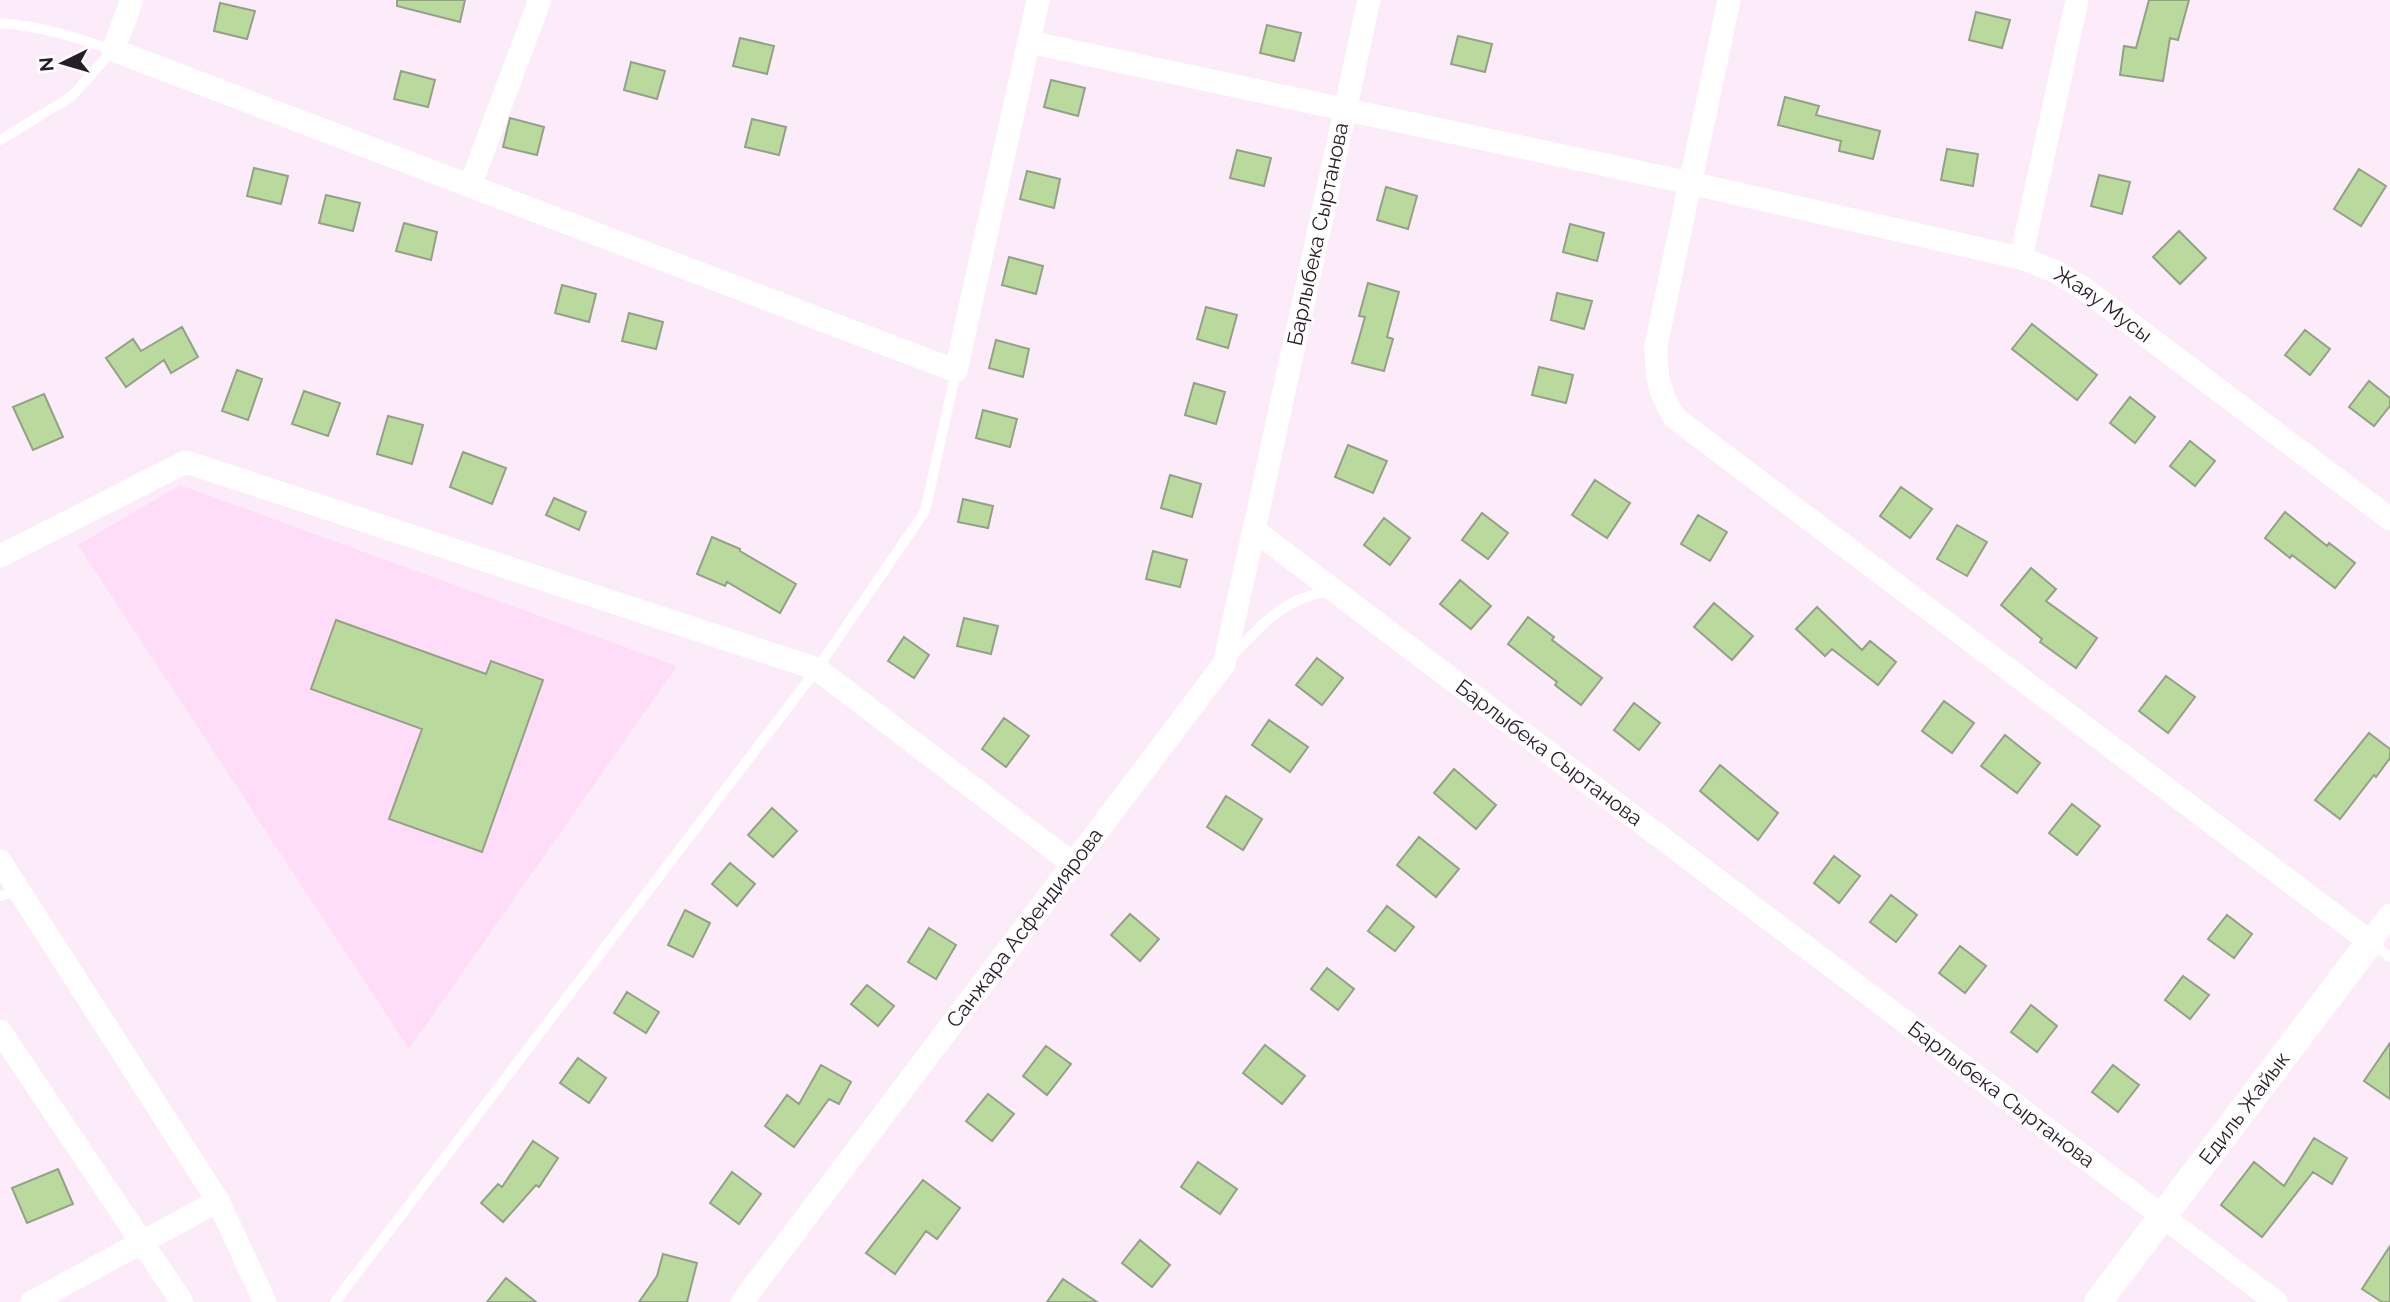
<svg xmlns="http://www.w3.org/2000/svg" width="2390" height="1302" font-family="Raleway,sans-serif">
  <style>
    .built { fill: #ffddf9 }
    .building { fill: #bada9d; stroke: #93a186; stroke-width: 2 }
    .lines { fill: none; stroke-linecap: round; stroke-linejoin: round }
    .service { stroke: #fff; stroke-width: 10 }
    .minor { stroke: #fff; stroke-width: 23 }
    .tertiary { stroke: #fff; stroke-width: 28 }
    .labels { text-anchor: middle; stroke-width: 6; stroke-linejoin: round; paint-order: stroke }
    .street-label { font-size: 21px; fill: #271d26; stroke: #fff }
  </style>
  <rect width="100%" height="100%" fill="#fcebf8"/>
  <path class="built" d="M180,485L677,666L409,1049L78,545Z"/>
  <path class="building" d="M397,0H465L460,22L397,6Z
    M2149,0H2189L2178,40L2170,38L2163,81L2120,75L2124,46L2136,48Z
    M220,3L255,11L247,39L214,31Z
    M1976,12L2010,20L2002,48L1969,40Z
    M1267,25L1301,33L1294,61L1260,53Z
    M1458,36L1492,44L1485,72L1451,64Z
    M740,38L774,46L767,74L733,66Z
    M631,62L665,71L657,99L624,90Z
    M401,71L435,80L428,107L394,99Z
    M1051,80L1085,88L1078,116L1044,107Z
    M1785,97L1819,106L1816,115L1880,131L1873,159L1839,151L1841,141L1778,125Z
    M510,118L544,127L537,155L503,147Z
    M752,119L786,127L779,155L745,147Z
    M1947,149L1978,154L1973,186L1941,180Z
    M1237,150L1271,158L1264,186L1230,178Z
    M254,168L288,176L281,204L247,196Z
    M2359,169L2386,186L2361,226L2334,209Z
    M1027,171L1060,179L1054,208L1020,199Z
    M2099,175L2130,182L2122,214L2091,206Z
    M1386,187L1417,196L1408,229L1377,220Z
    M326,195L360,203L353,231L319,223Z
    M404,223L437,232L431,260L396,251Z
    M1570,224L1604,233L1597,261L1563,252Z
    M2179,231L2206,258L2180,284L2153,257Z
    M1009,257L1043,266L1036,294L1002,285Z
    M1368,283L1399,292L1387,337L1393,339L1384,371L1352,363L1365,317L1359,316Z
    M562,285L596,294L589,322L555,313Z
    M1557,293L1592,301L1584,329L1551,320Z
    M1206,307L1237,315L1228,348L1197,339Z
    M629,313L663,322L656,349L622,341Z
    M2032,324L2097,375L2077,400L2012,349Z
    M182,327L198,357L171,373L164,360L126,387L106,358L133,339L141,351Z
    M2305,330L2330,349L2310,375L2285,355Z
    M996,340L1029,349L1023,377L989,368Z
    M1539,367L1573,375L1566,403L1532,395Z
    M237,370L262,379L248,420L222,411Z
    M2369,381L2390,398V406L2374,426L2349,407Z
    M1194,383L1225,392L1216,424L1185,415Z
    M304,391L340,403L328,436L292,424Z
    M44,394L63,437L33,450L13,407Z
    M2130,397L2155,417L2135,443L2110,423Z
    M983,410L1017,419L1010,447L976,438Z
    M388,416L423,425L412,464L377,454Z
    M2190,441L2215,461L2195,486L2170,466Z
    M1348,445L1387,461L1373,493L1335,477Z
    M463,452L506,468L492,504L450,487Z
    M1170,475L1201,484L1192,517L1161,508Z
    M1595,480L1630,503L1607,538L1572,515Z
    M1901,487L1932,509L1910,538L1880,516Z
    M554,498L586,512L579,530L546,515Z
    M963,499L993,506L988,528L958,522Z
    M2285,512L2327,546L2329,543L2355,563L2335,588L2292,555L2290,558L2265,538Z
    M1482,513L1508,533L1488,559L1462,540Z
    M1698,515L1727,532L1710,561L1681,544Z
    M1384,518L1410,538L1390,565L1364,545Z
    M1957,525L1987,542L1967,576L1937,559Z
    M712,537L740,549V551L796,584L780,613L727,582L725,586L697,574Z
    M1153,551L1187,560L1180,587L1146,579Z
    M2031,568L2056,589L2046,601L2097,638L2076,668L2040,642L2042,639L2001,605Z
    M1460,580L1491,606L1471,629L1440,604Z
    M1714,603L1753,636L1732,660L1694,627Z
    M1817,607L1862,650L1870,641L1896,662L1878,685L1832,649L1825,656L1796,629Z
    M1528,617L1554,637L1552,640L1602,678L1581,705L1555,685L1557,682L1508,644Z
    M964,618L998,626L991,654L957,646Z
    M336,620L486,674L491,661L543,680L482,852L389,819L422,729L311,689Z
    M904,637L929,655L914,678L888,661Z
    M1317,658L1343,678L1322,705L1296,685Z
    M2166,676L2195,697L2168,733L2139,711Z
    M1944,701L1974,723L1952,753L1922,731Z
    M1634,703L1660,723L1639,750L1614,730Z
    M1004,718L1029,736L1006,767L982,749Z
    M1269,720L1308,747L1290,772L1252,745Z
    M2369,733L2390,749V758L2376,777L2374,775L2340,819L2315,800Z
    M2005,735L2040,763L2017,793L1981,766Z
    M1720,765L1778,813L1758,840L1700,791Z
    M1454,769L1496,805L1476,829L1434,793Z
    M1226,796L1262,819L1243,850L1207,827Z
    M2072,804L2100,826L2077,855L2049,833Z
    M772,808L797,831L773,857L748,835Z
    M1419,837L1459,869L1436,897L1397,865Z
    M1834,856L1860,876L1839,903L1814,883Z
    M730,863L755,884L737,906L712,884Z
    M1891,895L1917,915L1896,942L1870,922Z
    M1387,906L1414,927L1395,951L1368,931Z
    M685,910L710,923L693,957L668,945Z
    M1130,914L1159,939L1140,961L1111,935Z
    M2227,915L2252,934L2234,958L2208,939Z
    M929,928L956,945L936,979L908,962Z
    M1960,946L1986,966L1965,993L1939,973Z
    M1327,968L1354,989L1338,1010L1311,989Z
    M2183,976L2209,995L2190,1019L2165,1000Z
    M867,985L894,1006L878,1026L851,1004Z
    M627,992L659,1012L646,1033L614,1013Z
    M2031,1005L2057,1026L2037,1052L2011,1032Z
    M2390,1043V1099L2364,1081Z
    M1265,1045L1305,1076L1282,1104L1243,1073Z
    M1046,1046L1071,1064L1047,1095L1023,1076Z
    M578,1058L606,1078L589,1103L560,1083Z
    M821,1065L851,1082L839,1104L829,1099L794,1147L765,1126L787,1095L799,1104Z
    M2113,1065L2139,1085L2118,1112L2092,1092Z
    M988,1094L1014,1114L992,1141L966,1121Z
    M2314,1138L2347,1158L2332,1184L2313,1172L2262,1237L2221,1205L2254,1162L2284,1186Z
    M533,1141L558,1158L539,1187L536,1185L503,1222L481,1203L498,1184L502,1187Z
    M1198,1162L1237,1189L1220,1214L1181,1187Z
    M58,1169L73,1204L27,1223L12,1188Z
    M732,1172L761,1194L739,1224L710,1203Z
    M923,1180L960,1208L937,1239L926,1231L895,1274L866,1253Z
    M1140,1240L1170,1265L1152,1287L1122,1263Z
    M2390,1246V1302H2382L2362,1289Z
    M663,1254L697,1263L687,1302H639L657,1276Z
    M506,1278L536,1302H487Z
    M1063,1279L1097,1302H1047Z"/>
  <g class="lines">
    <path class="service" d="M0,23C40,26 75,37 113,50L71,97L0,140
      M1231,657C1261,625 1284,597 1331,591
      M0,896L19,889
      M2370,942L2390,957
      M335,1302L817,669L925,511L956,371"/>
    <g class="minor">
      <path d="M132,0L113,50L956,371L1038,0"/>
      <path id="s1" d="M1369,0L1254,530L2276,1302"/>
      <path d="M1729,0L1656,345C1656,376 1658,391 1675,418L2370,942L2390,915"/>
      <path id="s2" d="M2077,0L2021,258L2054,271L2083,288L2390,519"/>
      <path d="M1029,42L1690,183L2021,258"/>
      <path d="M470,186L540,0"/>
      <path d="M0,556L186,462L817,669L1073,864"/>
      <path d="M0,861L218,1201L265,1302"/>
      <path d="M0,1031L182,1302"/>
      <path d="M32,1302L218,1201"/>
      <path id="s3" d="M742,1302L1224,664L1254,530"/>
    </g>
    <path class="tertiary" id="s4" d="M2098,1302L2370,942"/>
  </g>
  <g class="labels">
    <g class="street-label">
      <text transform="translate(1318 234) rotate(-78)" y="7">Барлыбека Сыртанова</text>
      <text dy="7" stroke="none"><textPath href="#s2" startOffset="359">Жаяу Мусы</textPath></text>
      <text dy="7" stroke="none"><textPath href="#s1" startOffset="912">Барлыбека Сыртанова</textPath></text>
      <text dy="7" stroke="none"><textPath href="#s3" startOffset="469">Санжара Асфендиярова</textPath></text>
      <text dy="7" stroke="none"><textPath href="#s1" startOffset="1479">Барлыбека Сыртанова</textPath></text>
      <text dy="7" stroke="none"><textPath href="#s4" startOffset="243">Едиль Жайык</textPath></text>
    </g>
  </g>
  <g transform="translate(63 63) rotate(265)" stroke="#ffffff" stroke-width="5" paint-order="stroke">
  <path d="M0-5L12 26L0 18L-12 26Z" fill="#271d26"/>
  <text y="-10" font-size="19" font-weight="bold" text-anchor="middle" fill="#271d26">N</text>
  </g>
</svg>
